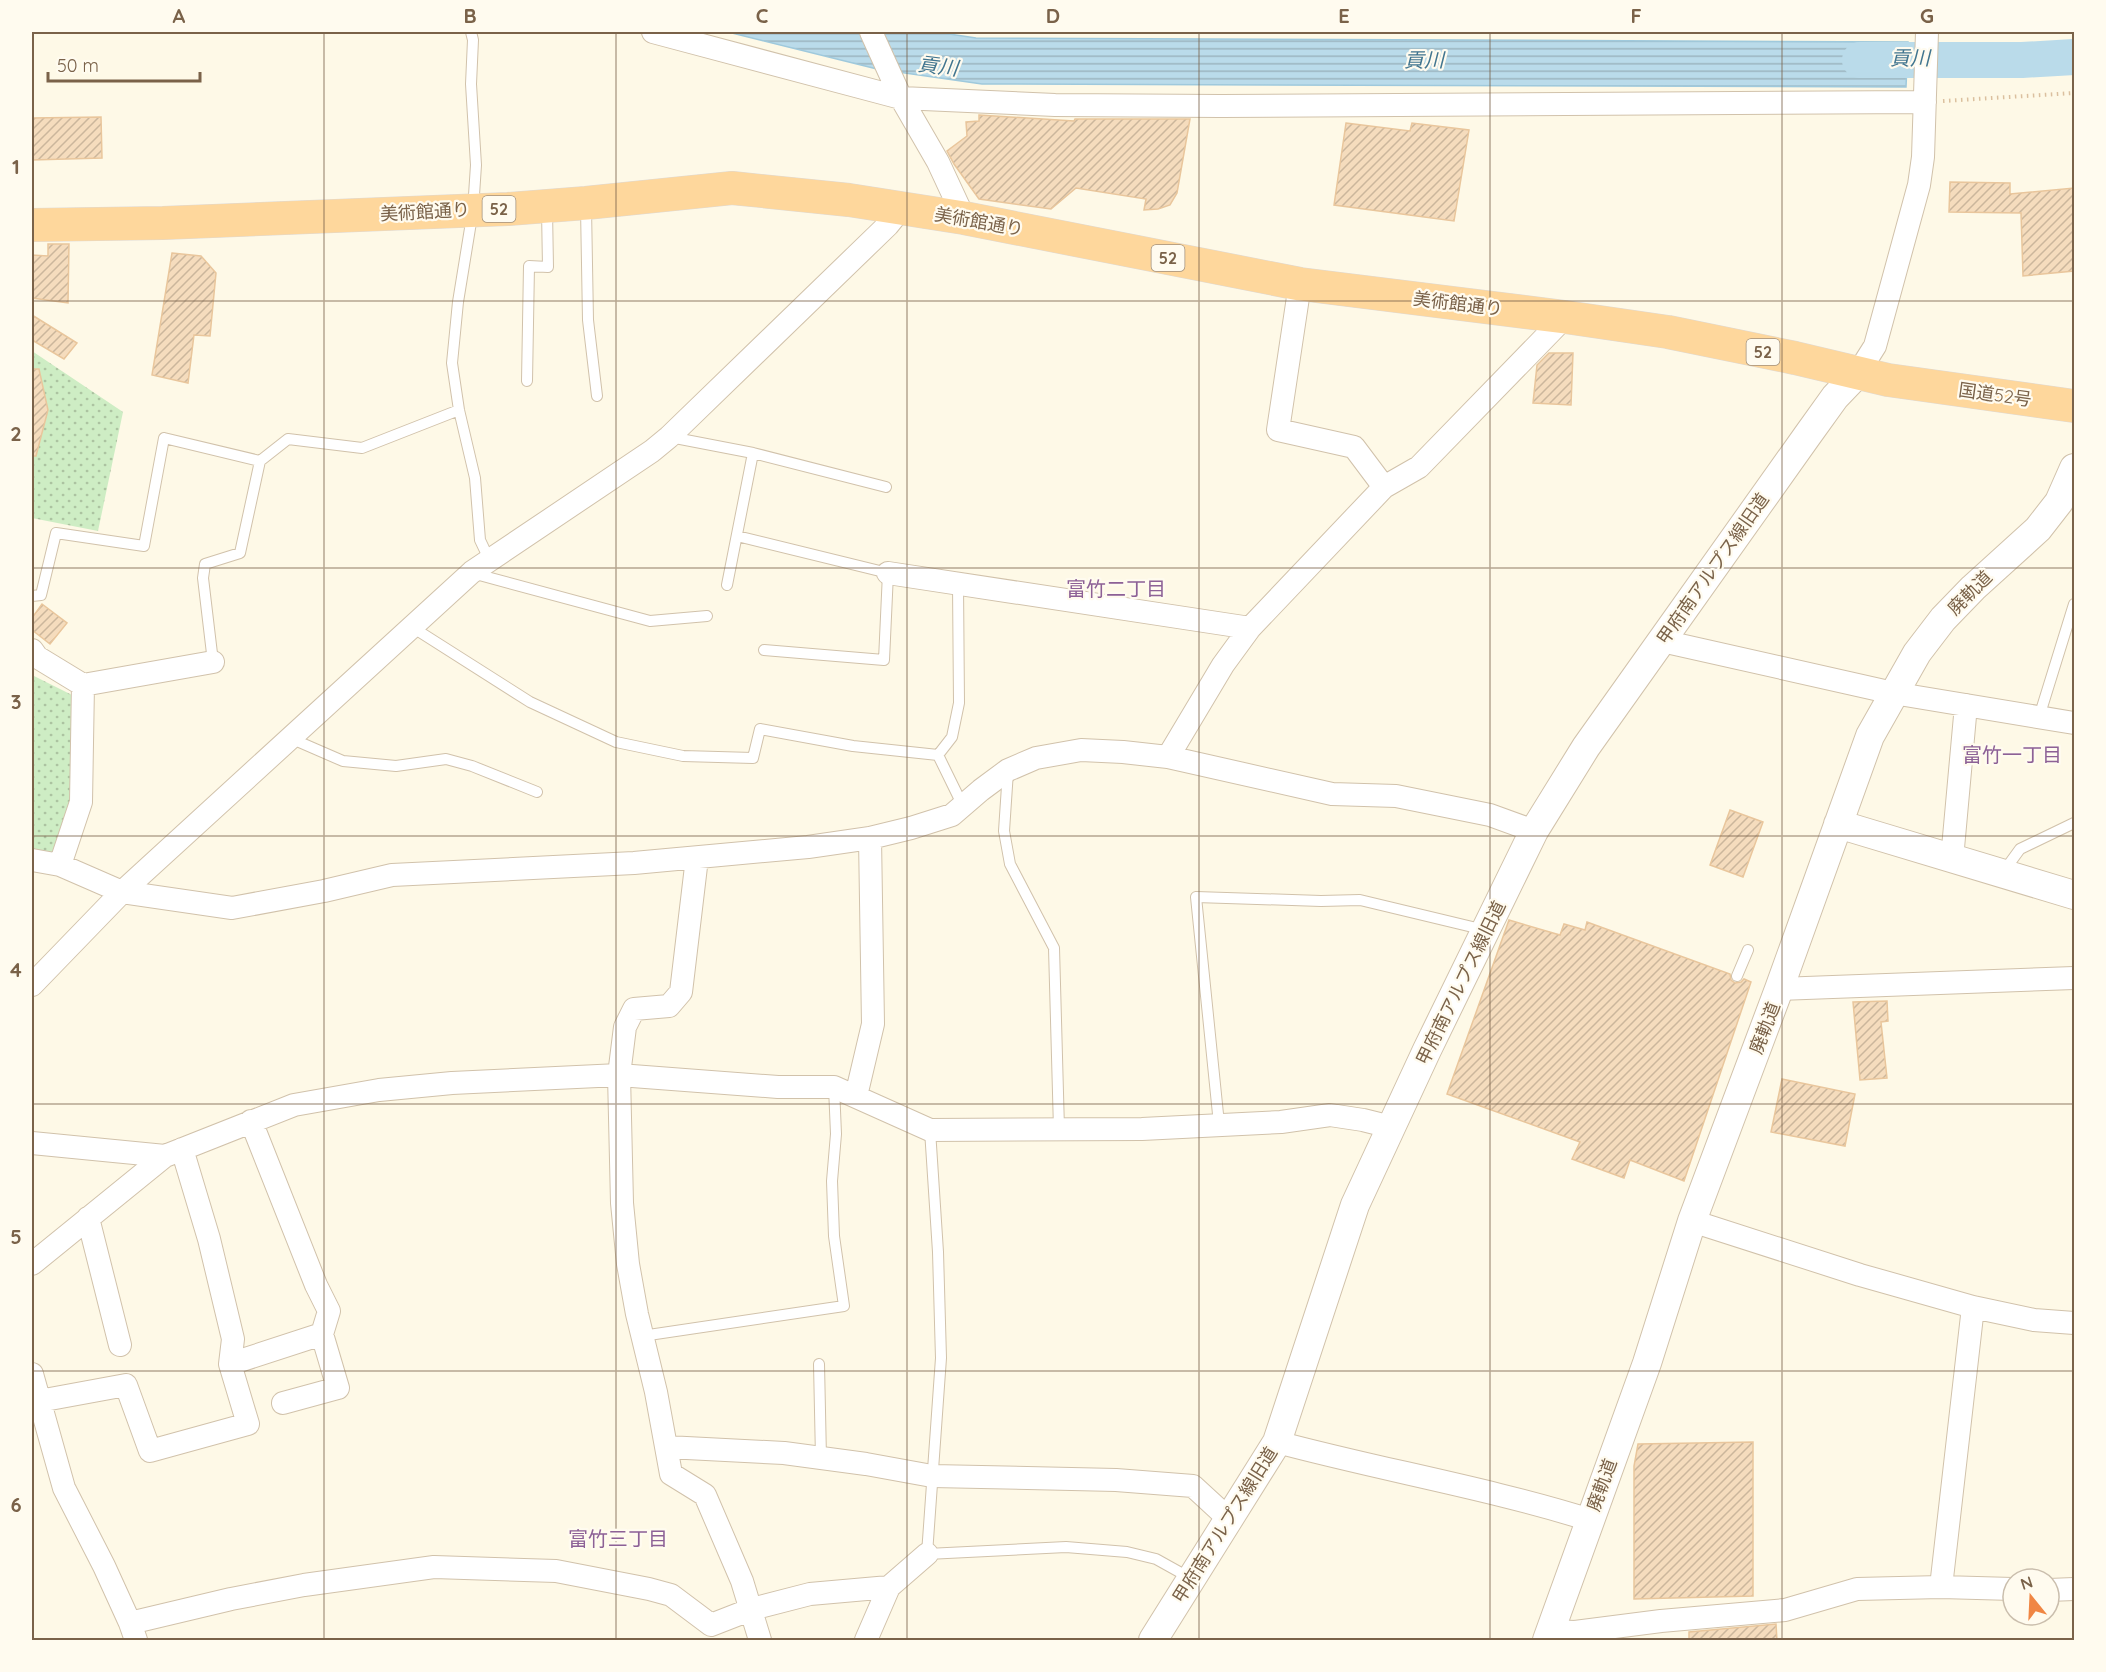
<svg xmlns="http://www.w3.org/2000/svg" width="2106" height="1672" font-family="Quicksand,'Noto Sans JP',sans-serif">
  <style>
    .park { fill: url(#park-dots) }
    .water { fill: url(#water-rules); stroke: #9fc9dc; stroke-width: 1.5 }
    .lines { fill: none; stroke-linecap: round; stroke-linejoin: round }
    .river { stroke: #badbea; stroke-width: 36 }
    .building { fill: url(#building-hatch); stroke: #e9c69c; stroke-width: 1.5 }
    .service-casing { stroke: #d1c2ab; stroke-width: 12 }
    .minor-casing { stroke: #d1c2ab; stroke-width: 24 }
    .tertiary-casing { stroke: #d1c2ab; stroke-width: 30 }
    .trunk-casing { stroke: #dfd9d3; stroke-width: 34 }
    .path { stroke: #dbc09f; stroke-width: 4; stroke-dasharray: 1.5 4.5; stroke-linecap: butt }
    .service { stroke: #fff; stroke-width: 10 }
    .minor { stroke: #fff; stroke-width: 22 }
    .tertiary { stroke: #fff; stroke-width: 28 }
    .trunk { stroke: #fed79c; stroke-width: 33 }
    .grid { fill: none; stroke: #7a6249; stroke-width: 1.5; stroke-opacity: 0.55 }
    .labels { text-anchor: middle; stroke-width: 4.5; stroke-linejoin: round; paint-order: stroke }
    .shield { fill: #fffbef; stroke: #a2907b; stroke-width: 1.5 }
    .shield-label { font-size: 16px; font-weight: bold; fill: #7a6249 }
    .street-label { font-size: 18px; fill: #7a6249; stroke: #fffbef }
    .water-label { font-size: 20px; font-style: italic; fill: #41758f; stroke: #fffbef }
    .neighbourhood-label { font-size: 20px; fill: #8d6196; stroke: #fffbef }
    .neatline { fill: none; stroke: #7a6249; stroke-width: 2 }
    .grid-label { font-size: 20px; text-anchor: middle; font-weight: bold; fill: #7a6249 }
  </style>
  <defs>
    <pattern id="park-dots" width="8" height="8" patternUnits="userSpaceOnUse" patternTransform="scale(1.5)"><rect width="8" height="8" fill="#ceedc4"/><path d="M2 2h.1M6 6h.1" fill="none" stroke="#acc3a1" stroke-width="1.8" stroke-linecap="round"/></pattern>
    <pattern id="water-rules" width="6" height="5" patternUnits="userSpaceOnUse" patternTransform="scale(1.5)"><rect width="6" height="5" fill="#badbea"/><path d="M0 2.5h6" fill="none" stroke="#9cb5c0"/></pattern>
    <pattern id="building-hatch" width="6" height="6" patternUnits="userSpaceOnUse" patternTransform="scale(1.5)"><rect width="6" height="6" fill="#f5dcbd"/><path d="M-1 1l2-2M0 6l6-6M5 7l2-2" fill="none" stroke="#cbb69c"/></pattern>
  </defs>
  <rect width="100%" height="100%" fill="#fef9e7"/>
  <path class="park" d="M32,351L123,412L98,531L32,518Z
    M32,675L76,697L73,800L52,859L32,854Z"/>
  <path class="water" d="M728,32H936L976,38L1908,42L1906,87L982,84L877,69Z"/>
  <g class="lines">
    <path class="river" d="M1860,60H2022L2074,57"/>
  </g>
  <path class="building" d="M979,115L1074,121L1075,119H1190L1177,193L1170,205L1158,209L1144,210L1146,199L1076,188L1051,209L979,199L954,164L947,151L967,136L966,122L979,121Z
    M101,117L102,158L32,160V118Z
    M1346,123L1410,131L1412,123L1469,130L1454,221L1334,205Z
    M1950,182L2010,183V194L2074,188V271L2023,276L2021,213L1949,212Z
    M48,244H69L68,303L32,298V255L48,256Z
    M172,253L201,256L216,273L210,336L194,335L188,383L152,375Z
    M32,315L77,343L64,359L32,340Z
    M1549,353H1573L1571,405L1533,403L1537,365Z
    M32,369H39L48,410L36,456H32Z
    M42,604L67,623L50,644L32,630V618Z
    M1730,810L1763,822L1743,877L1710,865Z
    M1509,920L1560,935L1564,924L1585,930L1587,922L1730,974L1731,980L1735,983L1741,982L1744,979L1751,982L1684,1181L1630,1160L1624,1178L1572,1159L1580,1142L1447,1094Z
    M1887,1001L1888,1021L1881,1022L1887,1078L1860,1080L1853,1002Z
    M1782,1079L1855,1094L1845,1146L1771,1132Z
    M1753,1442V1596L1634,1599V1466L1638,1444Z
    M1776,1624L1777,1641H1689V1632Z"/>
  <g class="lines">
    <g class="service-casing">
      <path id="service" d="M471,32L473,40L471,84L476,165L473,210L458,302L452,363L459,410L475,478L480,540L489,559
        M586,208L588,320L597,396
        M527,381L529,266L548,267L547,210
        M670,437L753,453L886,487
        M737,536L888,573L884,660L764,650
        M472,573L650,621L707,616
        M727,585L753,453
        M32,596L41,595L56,533L144,546L164,438L260,461
        M412,627L530,702L616,742L683,756L753,758L760,729L853,746L938,755L963,806
        M213,662L203,578L205,564L240,553L260,461L288,439L362,448L459,410
        M2039,717L2074,604
        M290,738L343,761L396,766L446,759L472,766L537,792
        M938,755L952,737L959,703L958,585
        M1008,771L1004,831L1010,864L1054,948L1059,1129
        M2004,871L2020,849L2074,823
        M1737,976L1748,950
        M1219,1124L1196,897L1321,901L1360,900L1485,930
        M930,1130L938,1252L941,1358L927,1554L1066,1547L1127,1552L1156,1559L1192,1579
        M642,1336L844,1306L834,1236L832,1181L836,1134L834,1087
        M819,1364L821,1458"/>
    </g>
    <g class="minor-casing">
      <path id="minor" d="M653,32L901,98L1055,105L1221,106L1925,102
        M871,32L901,98L938,162L964,218
        M1300,284L1278,430L1354,447L1384,487
        M1858,373L1875,346L1919,185L1923,157L1927,32
        M888,573L1250,628
        M1662,641L1893,693L2074,723
        M32,650L37,657L83,685L213,662
        M1168,757L1223,665L1250,628L1384,487L1419,467L1565,317
        M697,858L681,992L669,1006L634,1009L625,1027L619,1075L622,1203L628,1264L637,1314L656,1392L671,1474L705,1495L742,1581L760,1640
        M1952,859L1966,705
        M32,860L60,865L122,892L232,908L324,891L392,875L634,863L808,847L870,838L911,828L952,815L981,790L1008,770L1036,758L1081,750L1123,752L1168,757L1332,794L1396,796L1490,815L1534,831
        M60,865L81,802L83,685
        M32,985L122,892L472,572L652,451L669,437L888,225L900,210
        M1779,989L2074,978
        M856,1096L873,1024L870,838
        M251,1121L316,1285L329,1311L322,1334L338,1388L283,1403
        M32,1143L165,1156L294,1105L379,1090L452,1083L619,1075L778,1087H834L930,1130L1142,1129L1281,1122L1330,1115L1363,1120L1391,1127
        M88,1218L120,1345
        M1692,1221L1860,1275L1973,1307L2034,1320L2074,1323
        M32,1264L165,1156
        M230,1364L322,1334
        M32,1374L64,1488L104,1566L130,1623L136,1640
        M39,1401L126,1385L150,1451L248,1424L230,1364L233,1339L209,1239L182,1149
        M1277,1442C1381,1470 1488,1488 1590,1520
        M667,1447L784,1453L866,1464L932,1476L1116,1480L1193,1486L1230,1520
        M1941,1587L1973,1307
        M2049,1590L2074,1589
        M130,1623L231,1599L304,1585L434,1567L556,1571L649,1589L671,1595L711,1625L752,1609L810,1594L889,1587
        M1550,1631L1575,1632L1661,1621L1785,1610L1857,1589L1941,1587L2013,1589
        M866,1640L889,1587L927,1554"/>
    </g>
    <g class="tertiary-casing">
      <path id="tertiary" d="M1838,824L2074,895
        M1153,1640L1277,1442L1355,1205L1427,1050L1534,831L1586,747L1807,436L1835,397L1858,373
        M1547,1640L1647,1363L1692,1221L1779,989L1870,736L1917,653L1943,619L1973,588L2038,529L2059,502L2074,468"/>
    </g>
    <g class="trunk-casing">
      <path id="trunk" d="M32,225L163,223L508,209L586,203L732,188L849,200L964,218L1300,284L1565,317L1668,332L1795,358L1888,380L2074,406"/>
    </g>
    <path class="path" d="M1943,101L2074,93"/>
    <use href="#service" class="service"/>
    <use href="#minor" class="minor"/>
    <use href="#tertiary" class="tertiary"/>
    <use href="#trunk" class="trunk"/>
  </g>
  <path class="grid" d="M324,32V1640M616,32V1640M907,32V1640M1199,32V1640M1490,32V1640M1782,32V1640M32,301H2074M32,568H2074M32,836H2074M32,1104H2074M32,1371H2074"/>
  <g class="labels">
    <g class="shield">
      <rect x="482.5" y="196" width="33" height="26" rx="4.5"/>
      <rect x="1151.5" y="245" width="33" height="26" rx="4.5"/>
      <rect x="1746.5" y="339" width="33" height="26" rx="4.5"/>
    </g>
    <g class="shield-label">
      <text x="499" y="215">52</text>
      <text x="1168" y="264">52</text>
      <text x="1763" y="358">52</text>
    </g>
    <g class="street-label">
      <text transform="translate(425 212) rotate(-3)" y="6">美術館通り</text>
      <text transform="translate(979 222) rotate(10)" y="6">美術館通り</text>
      <text transform="translate(1458 304) rotate(7)" y="6">美術館通り</text>
      <text transform="translate(1995 395) rotate(8)" y="6">国道52号</text>
      <text transform="translate(1713 569) rotate(-55)" y="6">甲府南アルプス線旧道</text>
      <text transform="translate(1970 593) rotate(-45)" y="6">廃軌道</text>
      <text transform="translate(1461 983) rotate(-64)" y="6">甲府南アルプス線旧道</text>
      <text transform="translate(1765 1028) rotate(-69)" y="6">廃軌道</text>
      <text transform="translate(1602 1485) rotate(-70)" y="6">廃軌道</text>
      <text transform="translate(1225 1525) rotate(-58)" y="6">甲府南アルプス線旧道</text>
    </g>
    <g class="water-label">
      <text x="1910" y="65">貢川</text>
      <text x="1424" y="67">貢川</text>
      <text transform="translate(938 66) rotate(7)" y="7">貢川</text>
    </g>
    <g class="neighbourhood-label">
      <text x="1116" y="596">富竹二丁目</text>
      <text x="2012" y="762">富竹一丁目</text>
      <text x="618" y="1546">富竹三丁目</text>
    </g>
  </g>
  <rect width="2106" height="1672" fill="none" stroke="#fffbef" stroke-width="66"/>
  <g transform="translate(2031 1597) rotate(342)"><circle r="28" fill="#fffbef" stroke="#cabead" stroke-width="1.5"/>
  <path d="M0-4.5L10 22L0 15L-10 22Z" fill="#f08644"/>
  <text y="-9" font-size="16" font-weight="bold" text-anchor="middle" fill="#7a6249">N</text>
  </g>
  <path d="M48 72v9h152v-9" fill="none" stroke="#7a6249" stroke-width="3"/>
  <text x="57" y="72" font-size="18" fill="#7a6249" stroke="#fffbef" stroke-width="4.5" paint-order="stroke">50 m</text>
  <rect x="33" y="33" width="2040" height="1606" class="neatline"/>
  <g class="grid-label">
    <text x="179" y="23">A</text>
    <text x="470" y="23">B</text>
    <text x="762" y="23">C</text>
    <text x="1053" y="23">D</text>
    <text x="1344" y="23">E</text>
    <text x="1636" y="23">F</text>
    <text x="1927" y="23">G</text>
    <text x="16" y="174">1</text>
    <text x="16" y="441">2</text>
    <text x="16" y="709">3</text>
    <text x="16" y="977">4</text>
    <text x="16" y="1244">5</text>
    <text x="16" y="1512">6</text>
  </g>
</svg>
